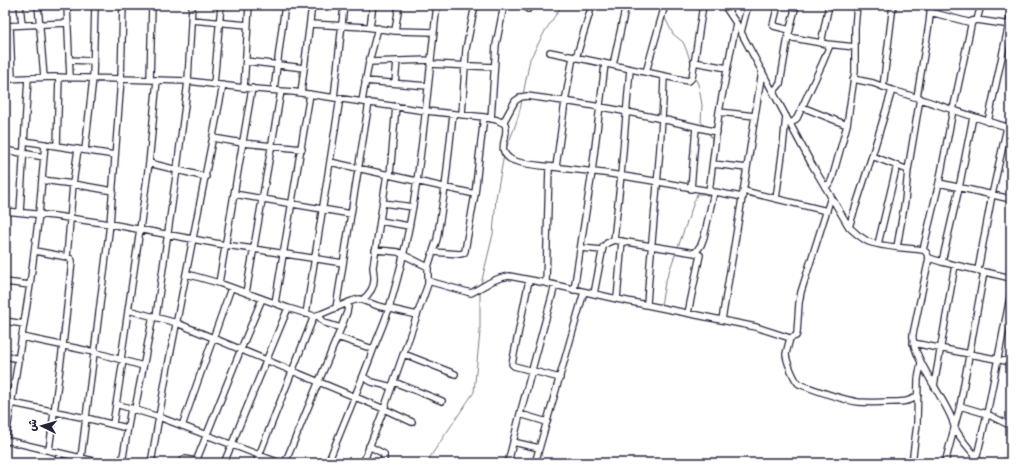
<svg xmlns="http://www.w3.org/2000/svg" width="1016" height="468" font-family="Mali,'Playpen Sans Arabic',sans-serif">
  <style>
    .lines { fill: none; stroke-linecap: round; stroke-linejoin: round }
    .stream { stroke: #7a7a88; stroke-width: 1 }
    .minor-casing { stroke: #22223b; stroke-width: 8 }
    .minor { stroke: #fff; stroke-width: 5.5 }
  </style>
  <rect width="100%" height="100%" fill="#fff"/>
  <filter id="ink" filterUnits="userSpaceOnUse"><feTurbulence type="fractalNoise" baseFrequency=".025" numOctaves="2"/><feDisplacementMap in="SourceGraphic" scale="8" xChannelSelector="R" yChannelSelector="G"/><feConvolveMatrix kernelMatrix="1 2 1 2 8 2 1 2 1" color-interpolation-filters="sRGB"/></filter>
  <g filter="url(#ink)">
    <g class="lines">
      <path class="stream" d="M659,5L661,10
        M664,16L673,34L683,42L688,54L691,64
        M695,77L699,87L702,105L701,122L706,127
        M523,95L530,59L545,31L562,5
        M708,132L712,139V145
        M506,148C513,133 519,117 522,100
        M678,247L697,194H706V192
        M481,284L493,234L496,198L504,155
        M661,305L665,283L676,252
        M426,463L474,392L480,332V291"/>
      <g class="minor-casing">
        <path id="minor" d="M20,5L22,25
          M38,5L44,77
          M67,5L70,78
          M724,5L736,23L811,163L849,227C854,232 860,237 867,241C879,247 908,248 923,250L926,252L929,258L913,334C910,353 943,397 951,417C953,420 953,425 955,428C960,439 970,449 977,458L979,463
          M778,5L773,25L774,26L790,30
          M528,9L529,5
          M930,12L972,23
          M191,20L248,25
          M977,20L981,5
          M310,24L366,27L395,31L434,32
          M5,26L67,23
          M10,26L12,79
          M370,27L373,5
          M395,31L399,5
          M741,32L748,5
          M788,37L827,44L855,47
          M821,43L829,5
          M550,52L688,81L690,80L692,78L703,5
          M576,58L592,5
          M69,60L93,61
          M246,61L304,68
          M369,62L430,60
          M694,62L727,68
          M430,64L494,67
          M613,65L626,5
          M630,69L621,175L614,240L695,253L700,255L688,313
          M646,72L665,5
          M5,79L53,77L188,81L244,88L294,92L426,111L484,117L497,120L505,124C510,136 496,148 509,158C515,164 544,166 553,167C576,170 600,172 623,176C663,182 702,190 743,197
          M853,79L873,83L892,90
          M150,80L152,5
          M365,81L428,86
          M395,83L397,61
          M214,84L221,5
          M883,87L893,5
          M244,88L249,5
          M274,90L285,5
          M773,92L780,84L788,37L796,5
          M301,93L312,5
          M917,97L929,24L931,5
          M334,98L344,5
          M362,101L369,62L378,28
          M802,107L847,125
          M719,112L755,116
          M462,115L466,49L475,5
          M491,119L496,45L504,5
          M988,122L1011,14
          M503,123L515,101L521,97L527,96C584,103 640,113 696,127L691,189
          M790,124L794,121L797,118L823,62L830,45
          M696,127L717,132
          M213,138L243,143L302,149
          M24,141L115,155
          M57,146L59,77
          M5,150L44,157
          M85,150L93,78L95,5
          M872,156L908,170
          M330,162L475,194
          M149,163L206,177
          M713,164L747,168
          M549,167L546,283L617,299L756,327L790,338L796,336L797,333L799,303L801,292L831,197
          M556,167L565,102L573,57
          M390,175L396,106
          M42,180L73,184L113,191
          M939,183L1011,199
          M825,187L830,183L832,179L847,125L855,71V28L857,5
          M744,191L827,211
          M709,192L719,112L736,23
          M234,194L351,214
          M776,199L783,147L786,116
          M383,203L413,207
          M5,211L55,216L110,224L225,245L254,249L343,263
          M20,212L28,78
          M380,221L409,226
          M849,227L872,156L892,90C932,102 971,117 1011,128
          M878,244L897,165
          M897,247L905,201L908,170L920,98
          M581,248L602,250
          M375,250L389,251L398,252L428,267
          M923,250L939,183L953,110L972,21L977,20L1011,25
          M35,251L67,257L71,259L72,261L63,345L49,450
          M433,252L460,254L464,253L465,251L475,194L479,158L484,117
          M695,253L701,245L704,237L714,192
          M67,257L73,184L78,149
          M929,258L942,262L1011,278
          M942,262L959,188L973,117
          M978,270L992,195L1007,127
          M187,274L219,283L288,308L314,316L321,314L352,301L359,299L378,306L417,315
          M529,280L512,364L514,366L560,378
          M428,281L471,293L473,292C486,285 494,278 509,276L546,283
          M5,282L30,285
          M219,283L252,88
          M574,290L592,172L605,64
          M246,293L281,91
          M594,294L603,247L607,243L614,240
          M617,299L622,241
          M362,300C370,294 375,287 374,277C374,273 373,270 373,267L387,174
          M275,303L310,94
          M647,304C652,228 662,152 664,76
          M336,308L369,102
          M128,310L177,323L384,409L412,422
          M306,314L340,98
          M318,316L325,323L341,328
          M156,317L177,169L188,81L192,5
          M722,320L747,168L755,116L762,71
          M5,321L24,324
          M22,337L94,352L143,366
          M337,337L373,349
          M790,338C789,343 787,349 786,354C786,360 794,380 799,384C818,391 838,399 858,402C870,403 881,402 892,402C902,402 911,402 918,395
          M913,343L1011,362
          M404,354L455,374
          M5,356L19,359
          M121,359L140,229L149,163L157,80
          M363,377L372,382L392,387
          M394,382L442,401
          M934,386L955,265
          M5,393L13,394
          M12,403L86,418L127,428
          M116,404L159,417L280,463
          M960,406L987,414L1011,426
          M135,409L153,316
          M520,414L547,422
          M113,424L123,360
          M182,426L231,288
          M5,440L102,463
          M513,442L539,448
          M5,443L30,285L39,214L45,144
          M369,446L384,454V463
          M81,458L110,224L121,79L123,5
          M976,460L987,414L1011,292
          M58,463L59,453
          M122,463L131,408
          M151,463L167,371L223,85
          M182,463L183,460L185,459L195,461L197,459L241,349L262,299
          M224,463L288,308
          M256,463L314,316
          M285,463L341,328L347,312L349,302
          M328,463C343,425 359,388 373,350C378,336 385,322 389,308C420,210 425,106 437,5
          M363,463L384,409L428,284V267L437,239L445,188L453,114
          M508,463L520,414L555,285
          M535,463L584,292
          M912,463L917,424L918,379L921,363
          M945,463L960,406L984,272
          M1007,463L1011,446"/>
      </g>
      <use href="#minor" class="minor"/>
    </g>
  </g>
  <rect width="1016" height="468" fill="none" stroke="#fff" stroke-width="20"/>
  <rect x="10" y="10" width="996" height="448" fill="none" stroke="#22223b" stroke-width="1.5" filter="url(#ink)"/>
  <g transform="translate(42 426) rotate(275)" stroke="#ffffff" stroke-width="3" paint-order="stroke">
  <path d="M0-3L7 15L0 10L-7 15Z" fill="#22223b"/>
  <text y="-6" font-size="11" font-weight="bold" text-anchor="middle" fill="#22223b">ش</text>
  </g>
</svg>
